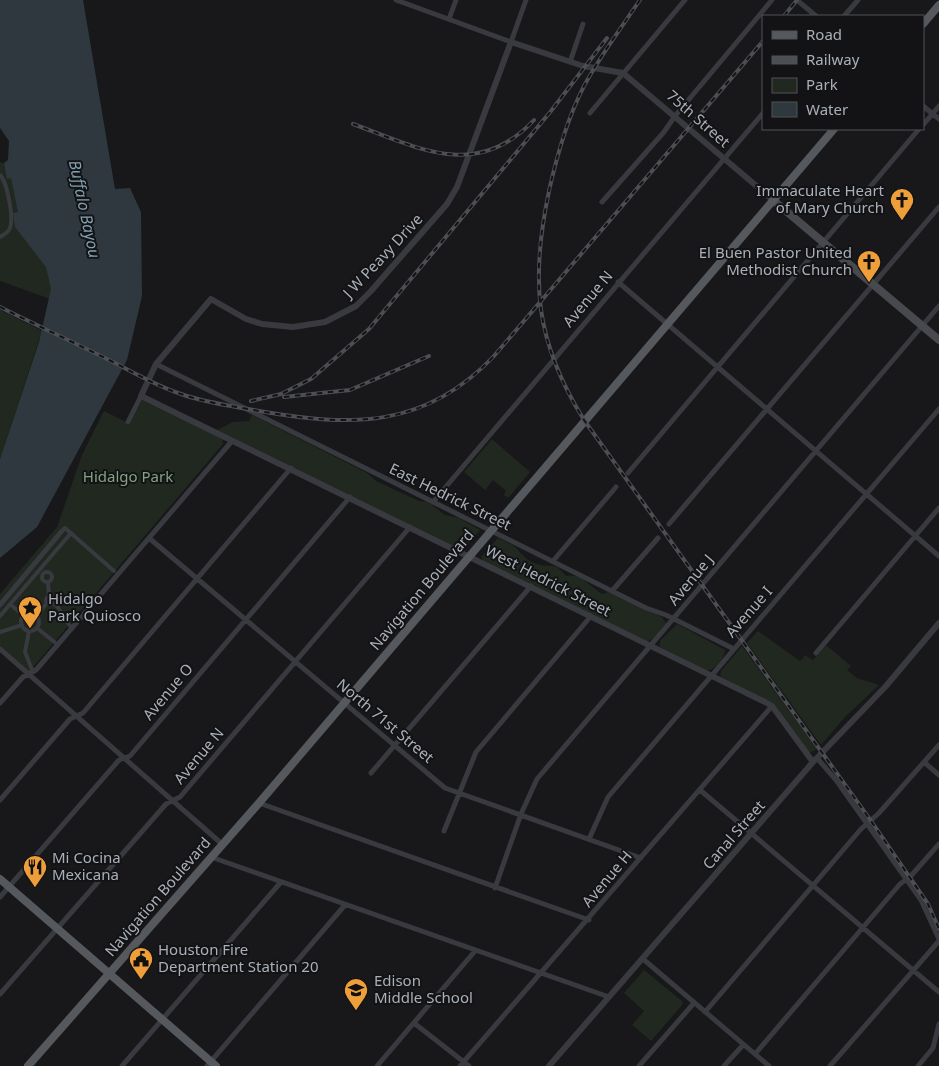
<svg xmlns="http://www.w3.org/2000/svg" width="939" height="1066" font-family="'Noto Sans',sans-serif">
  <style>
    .green { fill: #202820 }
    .water { fill: #2e383e }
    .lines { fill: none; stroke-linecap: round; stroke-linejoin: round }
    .pedestrian { stroke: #393a3f; stroke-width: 4 }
    .minor { stroke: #393a3f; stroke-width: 5 }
    .tertiary { stroke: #393a3f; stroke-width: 6 }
    .secondary { stroke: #47494f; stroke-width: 8 }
    .primary { stroke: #55585d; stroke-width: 8 }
    .rail-casing { stroke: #4c4e54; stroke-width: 4 }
    .rail { stroke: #131315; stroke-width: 2; stroke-dasharray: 5.5; stroke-linecap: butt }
    .labels { text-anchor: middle; stroke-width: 4; stroke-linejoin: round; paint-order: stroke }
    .street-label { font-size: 15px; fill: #aab0b9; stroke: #131315 }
    .poi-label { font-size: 15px; fill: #aab0b9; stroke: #131315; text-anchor: start }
    .park-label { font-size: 15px; fill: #83a481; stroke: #131315 }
    .water-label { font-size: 16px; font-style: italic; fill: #82a2b3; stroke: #131315 }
  </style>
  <rect width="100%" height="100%" fill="#18181a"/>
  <path class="green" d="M0,162L27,172L56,301L0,281Z
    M0,310L42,331L0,459Z
    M142,400L222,438L223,444L29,672L0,646V594L57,527L82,455L104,411L130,424Z
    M252,415L367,473L376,481L419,501L428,502L445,515L459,518L480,530L464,549L457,548L217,430L233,422L249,421Z
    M492,439L530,472L508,498L504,495L506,491L493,480L485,490L464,472Z
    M498,538C503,541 511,543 515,547C521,553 527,561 537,564C554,569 553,560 566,576C583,573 590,588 603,594L608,592L662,617L666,623L654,638L647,642L484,561L481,557Z
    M677,624L725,650C725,658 715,670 706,671L660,647V641Z
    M758,631L800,661L805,655L813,660L826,645L851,666L847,670L857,678L879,685L845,717L821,745L747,643Z
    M742,646L817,749L809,753L778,711L720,676L721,671Z
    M644,970L682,1001L683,1004L651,1041L632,1025L644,1011L624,993Z"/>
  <path class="water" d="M0,0H83L115,189L130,188L141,212L142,296L127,360L37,527L0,558V459L39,342L51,289L46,267L15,227L13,213L18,212L11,178L7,179L4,163L8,160L9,141L0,128Z"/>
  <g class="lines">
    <path class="pedestrian" d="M0,175C7,182 15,220 9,230C7,233 3,235 0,237
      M61,532L65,528L114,571
      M42 577a5 5 0 1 1 10 0a5 5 0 1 1-10 0Z
      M48,582L49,597
      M46 600a3 3 0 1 1 6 0a3 3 0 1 1-6 0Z
      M51,602L57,606L72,629
      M10,604L24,616
      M21 622a9 9 0 1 1 18 0a9 9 0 1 1-18 0Z
      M0,616L71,533
      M36,616L47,603
      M37,628L58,645
      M29,631L25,652L33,672
      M0,632L22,625"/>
    <path class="minor" d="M396,0L511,42L526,0
      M797,0L816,16
      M844,16L858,0
      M449,19L456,0
      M570,62L583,24
      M923,106L939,119
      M590,113L685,0
      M923,125L939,106
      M602,202L664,132L675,116L772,0
      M618,282L939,556
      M156,364L646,608L666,615L734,649
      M128,422L141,396
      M628,473L919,129
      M433,502L763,113
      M669,524L939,207
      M149,538L445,788L641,858
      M553,561L616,487
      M612,591L658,538
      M0,605L61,532
      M0,649L222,844
      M816,653L939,508
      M0,703L23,677L36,670L232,441
      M817,758L836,780L921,900L939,939
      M924,762L939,775
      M371,773L531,586
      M700,790L939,992
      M0,800L70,719L83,713L291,468
      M259,803L589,920
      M444,831L476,752L591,616
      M589,839L608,797L939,409
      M211,857L609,997
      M495,888L521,814L537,779L939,306
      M0,897L119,760L130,756L350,497
      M643,959L769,1066
      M0,994L166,804L180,797L410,527
      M705,1012L861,829L879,813L939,745
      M414,1023L469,1066
      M755,1054L900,884L910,877L939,844
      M122,1066L281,882
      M207,1066L345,905
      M377,1066L475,951
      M460,1066L772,706
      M639,1066L694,1003
      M724,1066L743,1045
      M830,1066L939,941
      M918,1066L933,1048L939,1024"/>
    <path class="tertiary" d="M773,200L623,73L583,66L511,42L457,187L447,204L371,291L356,306L325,322L293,327L262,324L246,319L211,299L156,364L141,396L765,702L772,706L813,762
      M549,1066L813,762L886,686L939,623"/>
    <path class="secondary" d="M773,200L939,340"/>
    <path class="primary" d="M923,24L939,5
      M0,879L216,1066
      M28,1066L259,803L834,129"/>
    <g class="rail-casing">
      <path id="rail" d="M640,0C621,28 600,56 584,86C567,119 557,155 549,191C530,281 535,341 584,420L871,821L928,904L939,929
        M784,16L797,0
        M353,124C418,148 477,181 534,120
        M0,307C36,325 73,342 109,360C133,372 156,386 181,394C206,403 233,406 259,411C351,427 425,429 494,356L763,41
        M284,397L350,390L429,356
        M251,401L281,394L311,379L369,329L551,111L607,38"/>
    </g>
    <use href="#rail" class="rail"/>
  </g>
  <defs>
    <g id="church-pin" transform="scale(1.25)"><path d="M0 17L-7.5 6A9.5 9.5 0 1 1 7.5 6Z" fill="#ef9f3a" stroke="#131315"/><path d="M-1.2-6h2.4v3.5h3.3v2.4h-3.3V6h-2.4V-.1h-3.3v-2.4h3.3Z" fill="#111"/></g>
    <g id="sight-pin" transform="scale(1.25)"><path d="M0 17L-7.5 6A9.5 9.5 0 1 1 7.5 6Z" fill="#ef9f3a" stroke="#131315"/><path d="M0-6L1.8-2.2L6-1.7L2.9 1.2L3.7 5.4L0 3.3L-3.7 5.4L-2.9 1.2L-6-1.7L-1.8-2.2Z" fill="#111"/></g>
    <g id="restaurant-pin" transform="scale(1.25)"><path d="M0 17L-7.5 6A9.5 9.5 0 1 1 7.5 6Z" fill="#ef9f3a" stroke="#131315"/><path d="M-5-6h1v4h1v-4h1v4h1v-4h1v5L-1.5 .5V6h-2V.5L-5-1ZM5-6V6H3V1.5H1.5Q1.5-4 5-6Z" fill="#111"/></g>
    <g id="civic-pin" transform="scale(1.25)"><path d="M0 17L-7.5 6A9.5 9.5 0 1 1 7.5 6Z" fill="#ef9f3a" stroke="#131315"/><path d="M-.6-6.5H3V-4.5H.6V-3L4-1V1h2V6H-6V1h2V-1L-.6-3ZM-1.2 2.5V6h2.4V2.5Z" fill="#111"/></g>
    <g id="school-pin" transform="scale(1.25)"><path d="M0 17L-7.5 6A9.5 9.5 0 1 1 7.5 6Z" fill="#ef9f3a" stroke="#131315"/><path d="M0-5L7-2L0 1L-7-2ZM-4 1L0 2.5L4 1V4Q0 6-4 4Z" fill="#111"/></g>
  </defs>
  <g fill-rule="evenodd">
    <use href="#church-pin" x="902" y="200"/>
    <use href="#church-pin" x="869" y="262"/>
    <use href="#sight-pin" x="30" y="608"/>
    <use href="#restaurant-pin" x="35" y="867"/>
    <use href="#civic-pin" x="141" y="959"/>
    <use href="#school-pin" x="356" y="990"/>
  </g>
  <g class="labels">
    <g class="street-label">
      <text transform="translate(698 119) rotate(41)" y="5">75th Street</text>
      <text transform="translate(383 256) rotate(-47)" y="5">J W Peavy Drive</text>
      <text transform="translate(588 299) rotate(-50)" y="5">Avenue N</text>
      <text transform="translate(450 497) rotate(26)" y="5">East Hedrick Street</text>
      <text transform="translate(691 580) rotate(-50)" y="5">Avenue J</text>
      <text transform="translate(548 581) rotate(27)" y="5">West Hedrick Street</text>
      <text transform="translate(422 590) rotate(-50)" y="5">Navigation Boulevard</text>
      <text transform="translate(749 612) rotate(-49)" y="5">Avenue I</text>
      <text transform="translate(168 692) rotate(-50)" y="5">Avenue O</text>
      <text transform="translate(385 721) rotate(40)" y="5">North 71st Street</text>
      <text transform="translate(199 756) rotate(-50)" y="5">Avenue N</text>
      <text transform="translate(734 835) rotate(-49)" y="5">Canal Street</text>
      <text transform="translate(607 879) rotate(-50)" y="5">Avenue H</text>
      <text transform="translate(158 897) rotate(-49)" y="5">Navigation Boulevard</text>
    </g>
    <g class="poi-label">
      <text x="884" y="196" text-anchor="end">Immaculate Heart<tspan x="884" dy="17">of Mary Church</tspan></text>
      <text x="852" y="258" text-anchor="end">El Buen Pastor United<tspan x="852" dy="17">Methodist Church</tspan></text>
      <text x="48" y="604">Hidalgo<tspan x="48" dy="17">Park Quiosco</tspan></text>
      <text x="52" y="863">Mi Cocina<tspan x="52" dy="17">Mexicana</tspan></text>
      <text x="158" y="955">Houston Fire<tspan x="158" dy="17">Department Station 20</tspan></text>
      <text x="374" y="986">Edison<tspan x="374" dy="17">Middle School</tspan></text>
    </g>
    <g class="park-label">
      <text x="128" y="482">Hidalgo Park</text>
    </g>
    <g class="water-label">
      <text transform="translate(85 209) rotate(78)" y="6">Buffalo Bayou</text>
    </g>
  </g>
  <rect x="762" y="15" width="162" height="115" fill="#131315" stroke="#4f5257"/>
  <rect x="772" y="31" width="25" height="8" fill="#55585d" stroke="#4f5257"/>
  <text x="806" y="40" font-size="15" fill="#aab0b9">Road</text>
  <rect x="772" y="56" width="25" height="8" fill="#4c4e54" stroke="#4f5257"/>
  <text x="806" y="65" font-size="15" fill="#aab0b9">Railway</text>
  <rect x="772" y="78" width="25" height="15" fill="#202820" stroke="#4f5257"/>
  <text x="806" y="90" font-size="15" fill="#aab0b9">Park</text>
  <rect x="772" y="102" width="25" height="15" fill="#2e383e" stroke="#4f5257"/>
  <text x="806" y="115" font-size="15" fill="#aab0b9">Water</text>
</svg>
